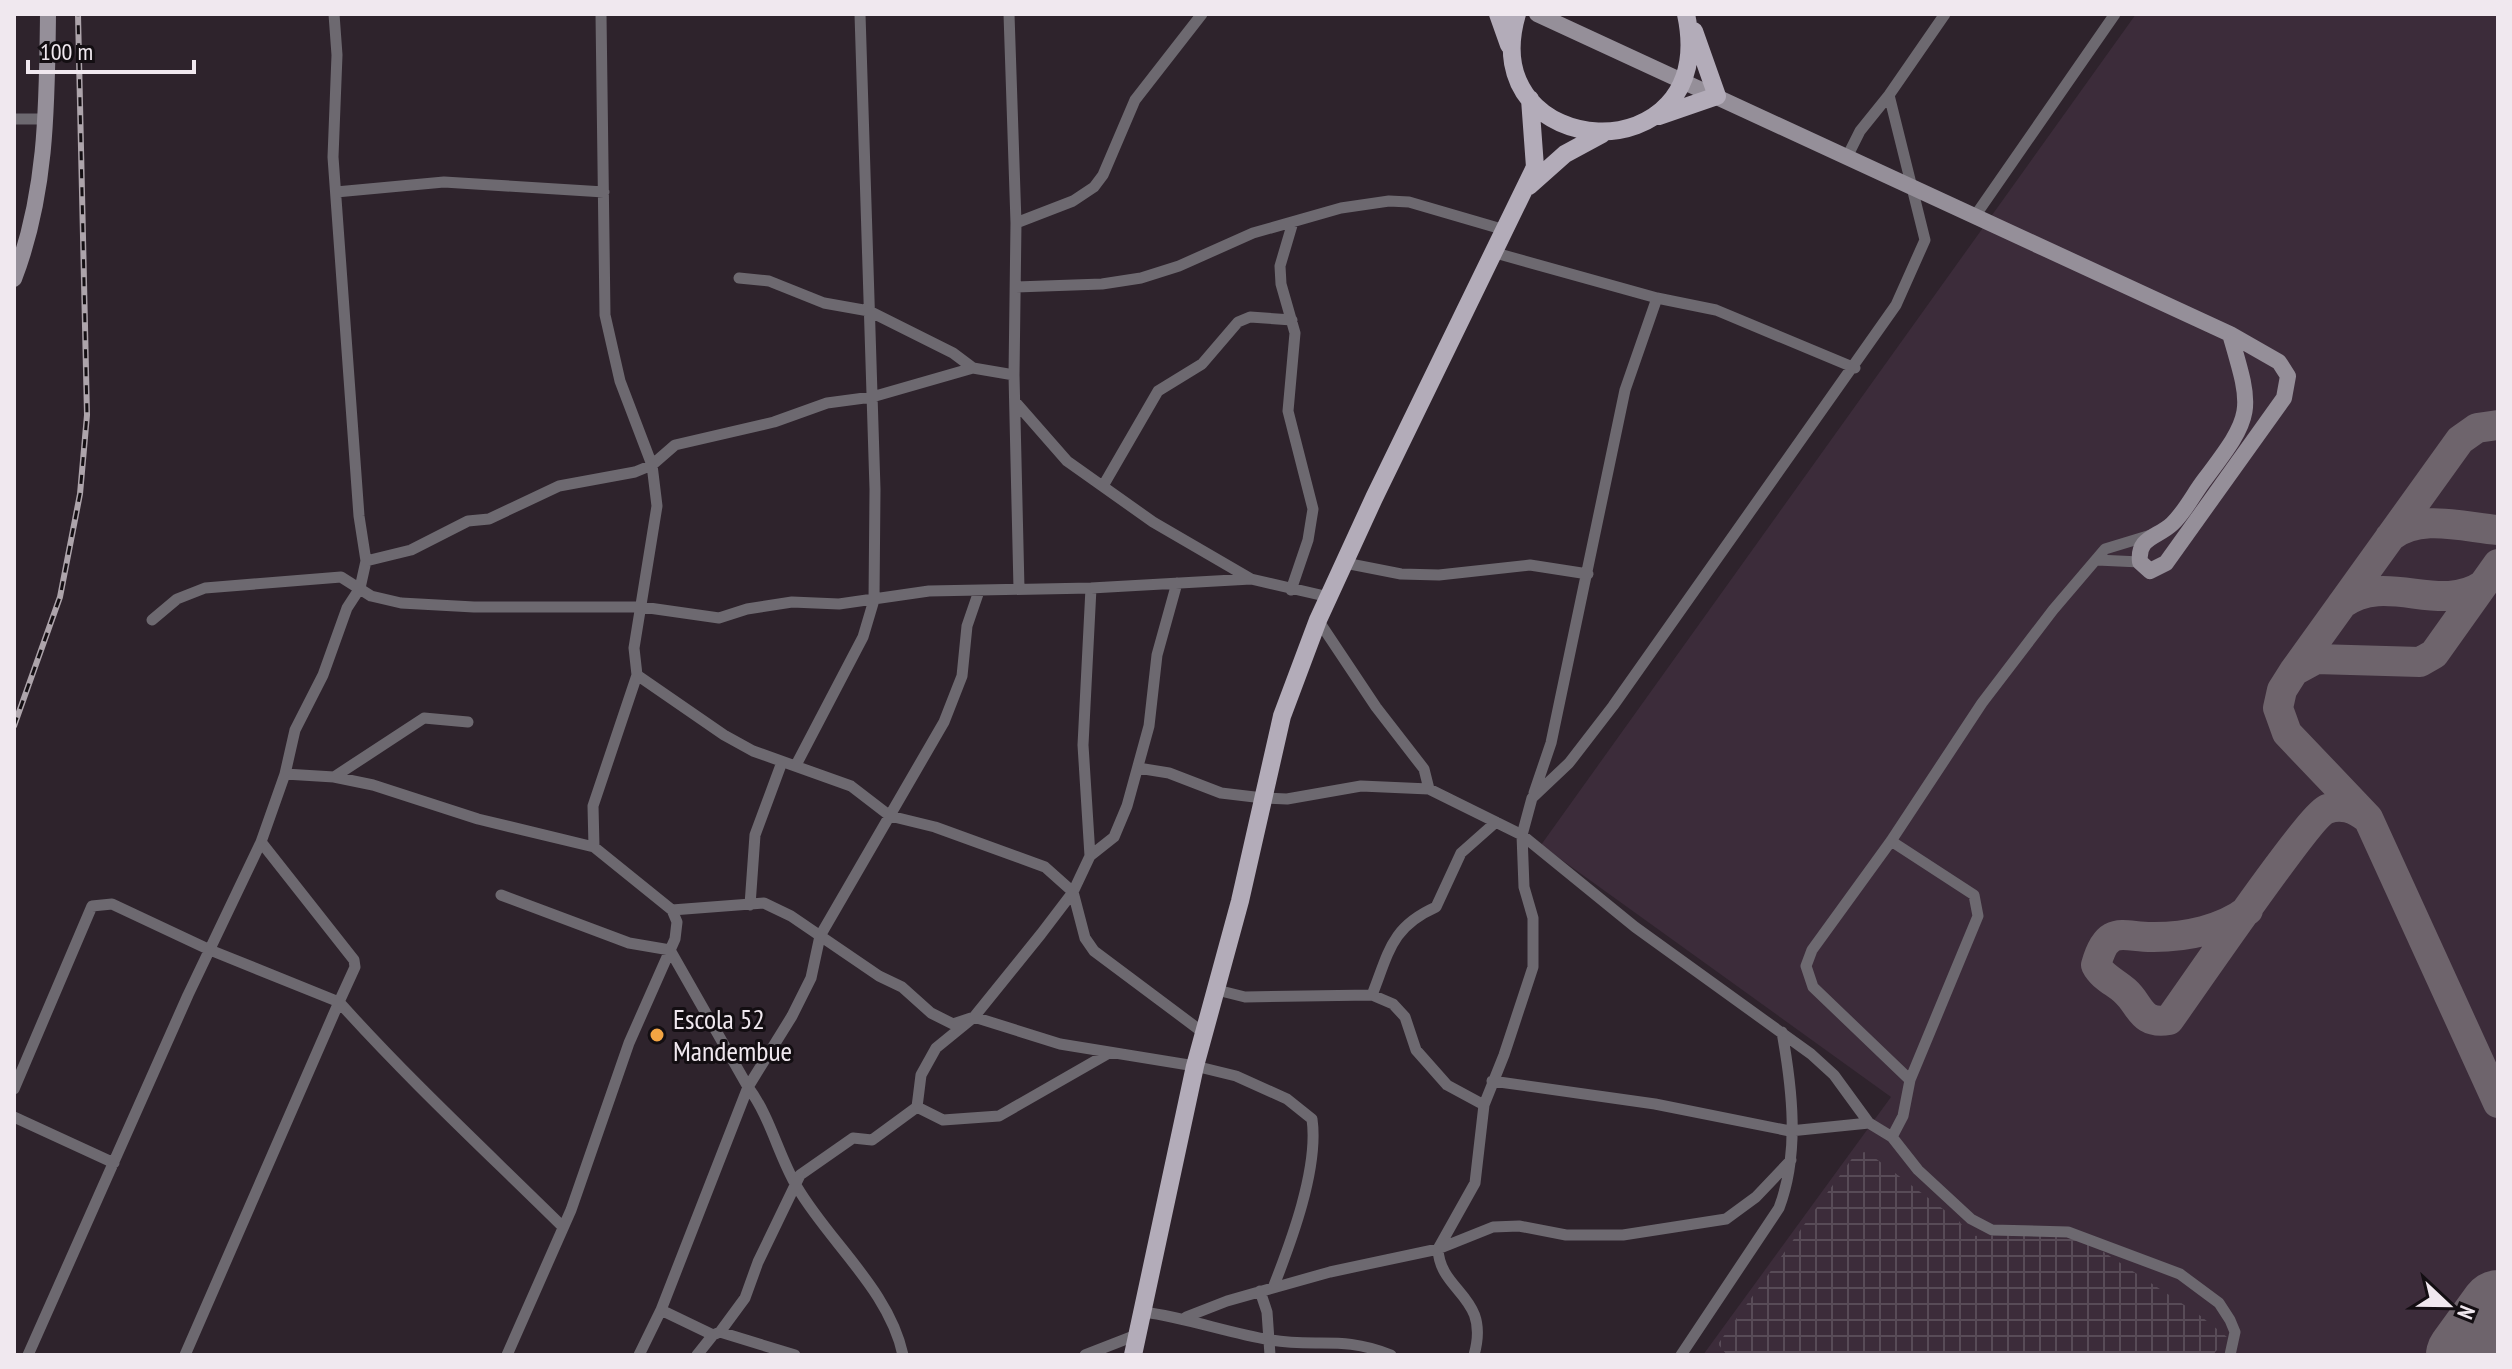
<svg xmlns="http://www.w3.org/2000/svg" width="2512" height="1369" font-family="'PT Sans Narrow',sans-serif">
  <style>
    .built { fill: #3c2c3a }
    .industrial { fill: url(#industrial-grid) }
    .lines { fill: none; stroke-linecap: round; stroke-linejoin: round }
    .taxiway { stroke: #6e646c; stroke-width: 30 }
    .runway { stroke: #6e646c; stroke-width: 76 }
    .street { stroke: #6d6970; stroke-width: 11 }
    .secondary { stroke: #958f99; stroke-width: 16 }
    .primary { stroke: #b3acb9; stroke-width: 18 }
    .rail-casing { stroke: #ada4ab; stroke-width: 6 }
    .rail { stroke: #130e12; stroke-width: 3; stroke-dasharray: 9; stroke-linecap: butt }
    .poi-dot { fill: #f3a443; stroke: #130e12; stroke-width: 3 }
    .labels { text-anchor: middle; stroke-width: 6; stroke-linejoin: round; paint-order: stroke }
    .poi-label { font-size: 28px; fill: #f0e8ef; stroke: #130e12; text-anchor: start }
  </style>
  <defs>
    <pattern id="industrial-grid" width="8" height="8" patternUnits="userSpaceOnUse" patternTransform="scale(2)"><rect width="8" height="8" fill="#3c2c3a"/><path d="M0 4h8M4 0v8" fill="none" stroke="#584b57"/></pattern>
  </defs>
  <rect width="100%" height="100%" fill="#2e232c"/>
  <path class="built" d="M2136,14H2498V1355H1703L1891,1097L1541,845Z"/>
  <path class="industrial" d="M1867,1152L1959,1221L1970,1236L2066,1234L2099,1249L2198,1314L2227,1337L2213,1355H1727L1718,1344L1856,1153Z"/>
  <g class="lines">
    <path class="taxiway" d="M2498,425L2477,428L2460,440L2294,671L2282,690L2278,708L2287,733L2368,818L2498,1103
      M2390,537C2419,513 2463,527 2498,530
      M2342,604C2387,571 2438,615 2483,585
      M2294,671L2316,659L2420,662L2434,654L2498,564
      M2248,910C2222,930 2186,937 2154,937C2124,938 2108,922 2096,965C2102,977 2115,982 2125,991C2141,1005 2140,1025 2169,1020C2190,991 2309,816 2327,809C2342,803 2355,809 2367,818"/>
    <path class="runway" d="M2464,1355L2498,1308"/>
    <path class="street" d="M1009,14L1016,223L1014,375L1019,589
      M1889,95L1925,240L1896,305L1613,706L1569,763L1532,798L1522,835L1635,927L1811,1054L1834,1075L1869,1123L1892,1137L1918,1170L1971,1219L1992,1230L2068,1232L2180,1274L2219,1303L2230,1320L2235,1332L2230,1355
      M14,119H46
      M1847,157L1860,131L1889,95L1945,14
      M336,192L444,182L604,192
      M1975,216L2115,14
      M1016,223L1073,201L1094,187L1103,175L1135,100L1202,14
      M1492,252L1657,298
      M739,278L769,281L824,303L869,311L953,353L973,368
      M1016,287L1102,284L1141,278L1179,266L1253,233L1341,208L1389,201L1409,202L1505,230
      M1017,404L1067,461L1153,522L1251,579
      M1103,486L1158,391L1202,364L1238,322L1250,317L1292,320
      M2097,560L2140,562
      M366,561L411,550L468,521L489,519L559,486L635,472L652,465L675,445L774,422L827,403L872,397L973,368L1014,375
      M1345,563L1401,574L1439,575L1530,565L1588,574
      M1291,590L1308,540L1313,509L1288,411L1295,333L1281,284L1280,266L1293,222
      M152,620L177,599L205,588L341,577L371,596L401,603L474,607H642L719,618L747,609L792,602L839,604L929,591L1091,588L1251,579L1329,597
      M1318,620L1376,707L1424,769L1429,789
      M637,675L724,735L753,751L851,786L890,816L935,827L1045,867L1073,892L1085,938L1094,951L1205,1034
      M796,765L863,637L874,600L875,489L860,14
      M1138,768L1169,773L1221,793L1263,798L1287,799L1361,786L1429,789L1522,835L1524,887L1533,918V967L1504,1055L1484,1105L1475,1183L1438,1249C1440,1293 1491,1295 1474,1355
      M285,774L334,777L373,785L478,819L594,847L672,910L764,903L791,916L879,976L902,987L931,1013L953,1024L974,1017L1060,1044L1195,1066L1236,1076L1287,1099L1312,1119C1319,1168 1291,1242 1273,1288
      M334,777L424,718L468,722
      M1534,793L1551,743L1625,390L1657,298L1716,310L1855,368
      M1891,841L1974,895L1978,916L1910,1080L1903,1116L1892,1137
      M261,842L354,960L355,967L339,1002C410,1081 487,1152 563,1227
      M594,847L593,806L637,675L634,648L657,506L652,465L620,381L605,315L601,14
      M1090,856L1114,837L1127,806L1149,726L1157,655L1177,583
      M501,895L629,943L670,950L748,1087C771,1118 778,1155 797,1187C830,1243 889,1290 903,1355
      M750,905L755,835L782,762
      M1217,990L1245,997L1372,995L1393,1004L1405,1017L1416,1050L1447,1085L1484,1105
      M1372,995C1389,952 1391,927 1436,907L1461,853L1496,822
      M1910,1080L1813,987L1806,966L1812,950L1891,841L1982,703L2053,610L2105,549L2151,535
      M1492,1081L1655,1104L1790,1131L1869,1123
      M14,1089L92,906L112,904L210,950L339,1002L185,1355
      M917,1107L921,1075L936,1048L974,1017L1041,934L1073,892L1090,856L1083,745L1091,588
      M14,1117L114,1163
      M1260,1291L1267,1312L1270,1355
      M661,1310L748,1087L792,1016L811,978L820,936L944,722L962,676L967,626L979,591
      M1144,1312C1188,1318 1228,1333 1271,1340C1318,1348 1341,1335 1391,1355
      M1186,1317L1227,1301L1330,1272L1438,1249L1493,1227L1519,1226L1566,1235H1623L1726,1219L1756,1197L1791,1160
      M720,1332L795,1355
      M28,1355L188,995L261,842L285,774L295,730L323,675L347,608L360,588L366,561L359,516L333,157L337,55L334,14
      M507,1355L571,1210L629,1043L675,939L677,922L672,910
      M639,1355L661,1310L713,1335
      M697,1355L713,1335L720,1332L745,1298L758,1262L800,1175L853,1138L872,1140L917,1107L943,1120L999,1116L1109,1053
      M1085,1355L1139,1334
      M1681,1355L1779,1208C1800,1153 1792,1088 1782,1032"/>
    <path class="secondary" d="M1537,14L2230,334L2279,362L2288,376L2284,398L2166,563L2150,571L2140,562C2137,537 2157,538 2172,524C2185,512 2194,493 2205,479C2254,414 2253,412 2230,334
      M14,279C47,193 47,105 48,14"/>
    <path class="primary" d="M1498,14L1509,45
      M1517,14C1473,163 1721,178 1686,14
      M1659,116L1717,96L1694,31
      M1529,186L1565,154L1602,134
      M1133,1355L1195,1066L1240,901L1282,716L1318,620L1374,498L1535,167L1530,99"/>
    <g class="rail-casing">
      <path id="rail" d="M14,726L60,597L80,494L87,415L78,14"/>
    </g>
    <use href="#rail" class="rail"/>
  </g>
  <circle class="poi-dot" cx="657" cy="1035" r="8"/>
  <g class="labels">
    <g class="poi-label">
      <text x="673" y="1029">Escola 52<tspan x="673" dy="32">Mandembue</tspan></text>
    </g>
  </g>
  <rect width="2512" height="1369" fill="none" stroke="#f0e8ef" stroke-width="32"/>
  <g transform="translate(2448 1305) rotate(112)" stroke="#130e12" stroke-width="6" paint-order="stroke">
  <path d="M0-6L14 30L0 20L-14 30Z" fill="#f0e8ef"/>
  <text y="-12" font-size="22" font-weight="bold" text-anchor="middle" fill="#f0e8ef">N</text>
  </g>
  <path d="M28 60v12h166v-12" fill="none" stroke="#f0e8ef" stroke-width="4"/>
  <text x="40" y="60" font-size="24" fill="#f0e8ef" stroke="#130e12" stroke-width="6" paint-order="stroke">100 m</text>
</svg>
